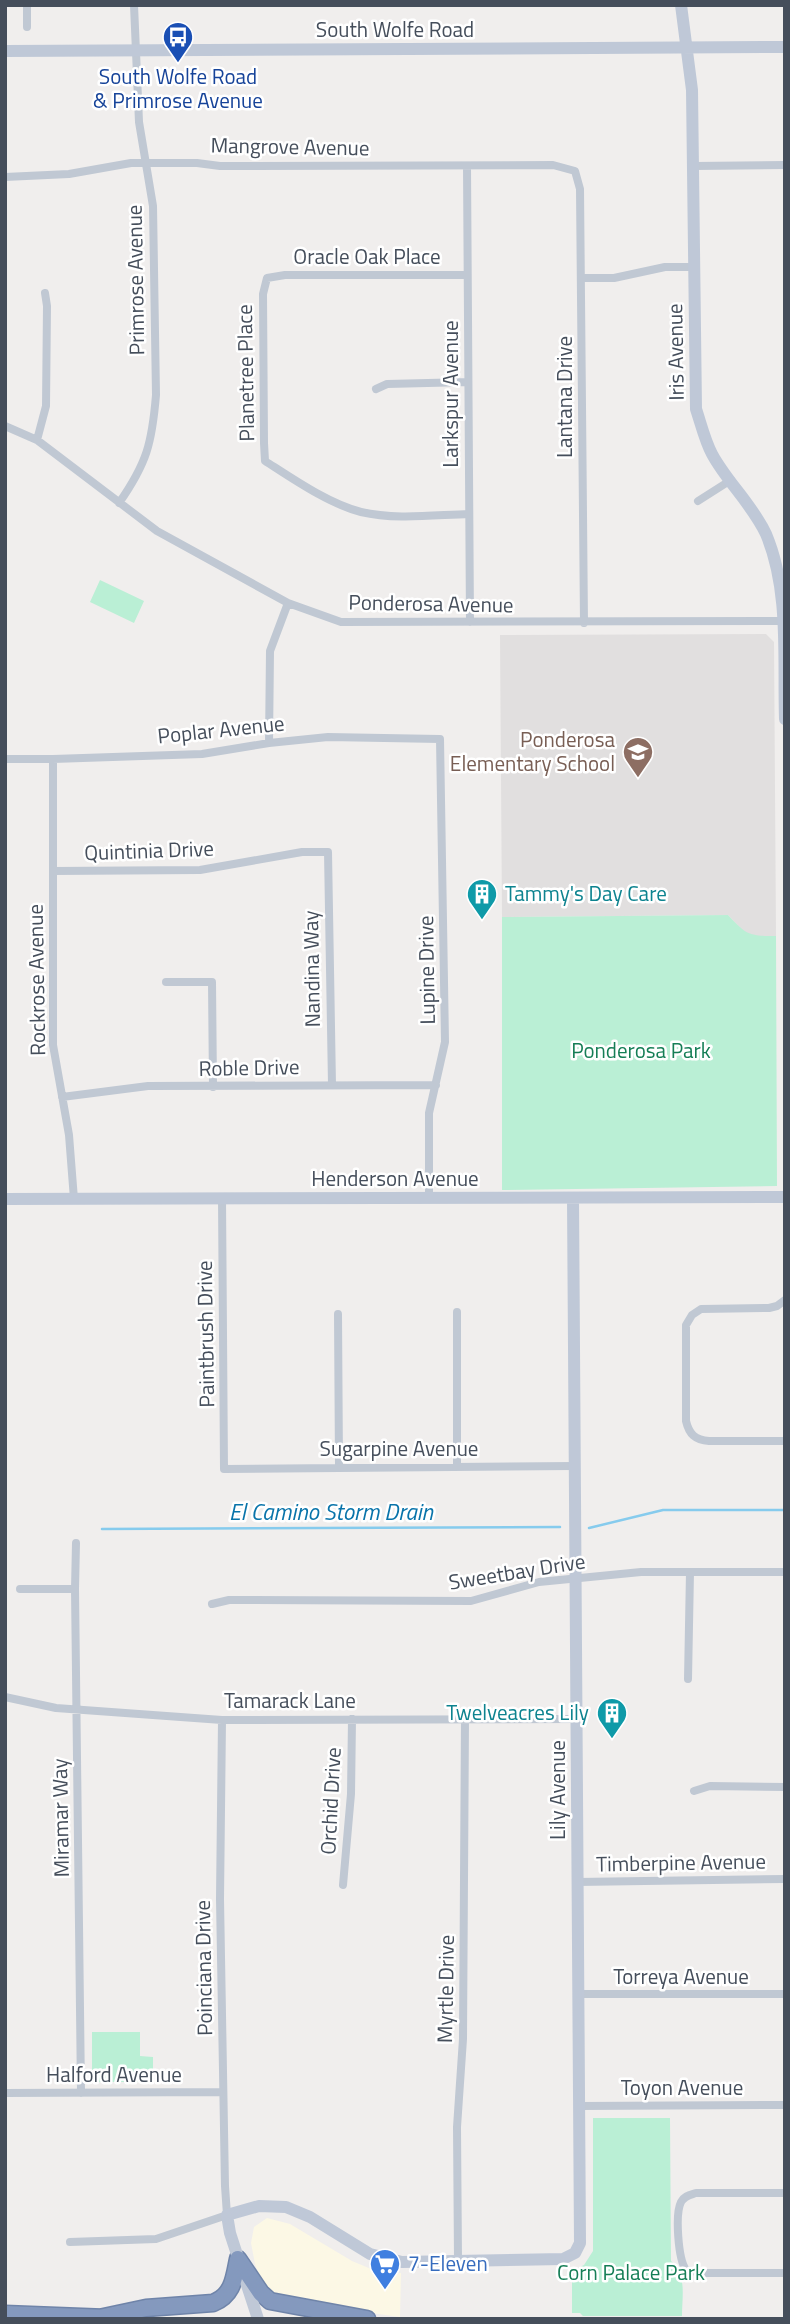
<svg xmlns="http://www.w3.org/2000/svg" width="790" height="2324" font-family="'Titillium Web',sans-serif">
  <style>
    .commercial { fill: #fcf8e5 }
    .education { fill: #e1dfdf }
    .green { fill: #baefd5 }
    .lines { fill: none; stroke-linecap: round; stroke-linejoin: round }
    .stream { stroke: #86cbed; stroke-width: 2.5 }
    .highway-casing { stroke: #6f84a9; stroke-width: 19 }
    .street { stroke: #c0c8d3; stroke-width: 8 }
    .secondary { stroke: #bfc8d7; stroke-width: 12 }
    .highway { stroke: #8499be; stroke-width: 16 }
    .labels { text-anchor: middle; stroke-width: 5; stroke-linejoin: round; paint-order: stroke }
    .street-label { font-size: 21px; fill: #454e5b; stroke: #fff }
    .transit-label { font-size: 21px; fill: #164399; stroke: #fff }
    .education-label { font-size: 21px; fill: #785e54; stroke: #fff; text-anchor: end }
    .culture-label { font-size: 21px; fill: #0d838f; stroke: #fff; text-anchor: start }
    .park-label { font-size: 21px; fill: #157e56; stroke: #fff }
    .shop-label { font-size: 21px; fill: #366cbe; stroke: #fff; text-anchor: start }
    .water-label { font-size: 23px; font-style: italic; fill: #0974aa; stroke: #fff }
  </style>
  <rect width="100%" height="100%" fill="#f0eeed"/>
  <path class="commercial" d="M267,2218L290,2224L352,2261L376,2271L401,2273L400,2317L279,2300L264,2288L255,2264L251,2243L254,2227Z"/>
  <path class="education" d="M766,634L774,642L776,936H757L745,933L728,915L502,917L500,635Z"/>
  <path class="green" d="M100,580L144,601L134,623L90,602Z
    M728,915C747,935 748,936 776,936L777,1186L502,1190V917Z
    M92,2032H140V2056L153,2057V2082H92Z
    M593,2118H670L671,2261C687,2272 682,2298 682,2316H583L580,2313H572V2271L584,2265L593,2251Z"/>
  <g class="lines">
    <path class="stream" d="M589,1528L663,1510H785
      M102,1529L560,1527"/>
    <g class="highway-casing">
      <path id="highway" d="M238,2259L261,2293L270,2301L367,2319
        M5,2314L108,2318
        M99,2318L146,2308L213,2303C233,2295 234,2279 238,2259"/>
    </g>
    <path class="street" d="M27,5V27
      M467,166L470,622
      M694,166L785,165
      M5,177L69,174L131,163H197L220,166L553,165L575,171L580,189L584,623
      M467,275H285L267,278L263,294L264,443L265,461C293,479 329,504 361,512C395,520 434,515 469,514
      M581,278H614L665,267H694
      M376,389L387,384L468,382
      M5,426L37,440L157,531L288,603L341,622L785,621
      M37,440L46,406L47,306L45,293
      M698,501L731,480
      M119,503C147,463 152,443 156,395L153,206L139,122L134,5
      M269,743L270,651L288,603
      M5,759H53L202,754L269,743L328,737L440,739L445,1042L429,1113V1198
      M53,759V1045L69,1135L74,1199
      M53,871L200,870L302,852H328L332,1085
      M166,982H212L213,1087
      M62,1097L148,1086L436,1085
      M222,1198L224,1469L574,1466
      M785,1300L777,1306L769,1308L701,1309L692,1315L686,1325V1421C689,1434 695,1440 709,1441H785
      M338,1314L339,1467
      M457,1466V1312
      M76,1543L75,1589L81,2093
      M20,1589H75
      M212,1604L229,1600L471,1601L539,1582L641,1572H785
      M688,1679L690,1572
      M5,1697L56,1708L222,1720L576,1719
      M694,1791L710,1786L785,1787
      M577,1882L785,1879
      M343,1885L351,1794L352,1719
      M578,1994H785
      M5,2093L223,2092
      M580,2106L785,2105
      M785,2193H696C690,2195 684,2196 681,2202C675,2214 678,2259 686,2270L704,2273H785
      M70,2242L156,2239L227,2215L225,2186L220,1899L222,1720
      M458,2260L457,2127L463,2039L465,1719"/>
    <path class="secondary" d="M681,5L692,90L696,409C701,424 705,441 712,454C727,482 752,504 766,534C790,591 783,659 785,719
      M5,51L785,47
      M5,1199L785,1197
      M258,2319L230,2233L227,2215L259,2206L286,2207L310,2217L370,2254L402,2262L563,2259L575,2253L580,2243L573,1198"/>
    <use href="#highway" class="highway"/>
  </g>
  <defs>
    <g id="bus-pin" transform="scale(1.575)"><path d="M0 17L-7.5 6A9.5 9.5 0 1 1 7.5 6Z" fill="#1a4fb4" stroke="#fff"/><path d="M-5-6H5V4H4V6H2V4H-2V6H-4V4H-5ZM-3.5-4V0h7V-4ZM-3.5 1.2v1.5H-2V1.2ZM2 1.2v1.5H3.5V1.2Z" fill="#fff"/></g>
    <g id="school-pin" transform="scale(1.575)"><path d="M0 17L-7.5 6A9.5 9.5 0 1 1 7.5 6Z" fill="#8d6e63" stroke="#fff"/><path d="M0-5L7-2L0 1L-7-2ZM-4 1L0 2.5L4 1V4Q0 6-4 4Z" fill="#fff"/></g>
    <g id="building-pin" transform="scale(1.575)"><path d="M0 17L-7.5 6A9.5 9.5 0 1 1 7.5 6Z" fill="#0f9aa8" stroke="#fff"/><path d="M-4-6H4V6H1V3H-1V6H-4ZM-2.5-4.3h1.7v1.8h-1.7ZM.8-4.3h1.7v1.8H.8ZM-2.5-1h1.7V.8h-1.7ZM.8-1h1.7V.8H.8Z" fill="#fff"/></g>
    <g id="supermarket-pin" transform="scale(1.575)"><path d="M0 17L-7.5 6A9.5 9.5 0 1 1 7.5 6Z" fill="#3f7fe0" stroke="#fff"/><path d="M-6-5.5h2.5l.6 2H6L4.5 2H-2.5L-4.4-4H-6ZM-1.5 3.2a1.3 1.3 0 1 0 .1 0ZM3 3.2a1.3 1.3 0 1 0 .1 0Z" fill="#fff"/></g>
  </defs>
  <g fill-rule="evenodd">
    <use href="#bus-pin" x="178" y="37"/>
    <use href="#school-pin" x="638" y="752"/>
    <use href="#building-pin" x="482" y="894"/>
    <use href="#building-pin" x="612" y="1713"/>
    <use href="#supermarket-pin" x="385" y="2264"/>
  </g>
  <g class="labels">
    <g class="street-label">
      <text x="395" y="37">South Wolfe Road</text>
      <text transform="translate(290 147) rotate(1)" y="7">Mangrove Avenue</text>
      <text x="367" y="264">Oracle Oak Place</text>
      <text transform="translate(136 280) rotate(-91)" y="7">Primrose Avenue</text>
      <text transform="translate(676 352) rotate(-91)" y="7">Iris Avenue</text>
      <text transform="translate(246 373) rotate(-91)" y="7">Planetree Place</text>
      <text transform="translate(451 394) rotate(-90)" y="7">Larkspur Avenue</text>
      <text transform="translate(565 397) rotate(-90)" y="7">Lantana Drive</text>
      <text transform="translate(431 604) rotate(1)" y="7">Ponderosa Avenue</text>
      <text transform="translate(221 730) rotate(-6)" y="7">Poplar Avenue</text>
      <text transform="translate(149 851) rotate(-2)" y="7">Quintinia Drive</text>
      <text transform="translate(312 969) rotate(-91)" y="7">Nandina Way</text>
      <text transform="translate(427 970) rotate(-91)" y="7">Lupine Drive</text>
      <text transform="translate(37 980) rotate(-91)" y="7">Rockrose Avenue</text>
      <text transform="translate(249 1068) rotate(-1)" y="7">Roble Drive</text>
      <text x="395" y="1186">Henderson Avenue</text>
      <text transform="translate(206 1334) rotate(-91)" y="7">Paintbrush Drive</text>
      <text x="399" y="1456">Sugarpine Avenue</text>
      <text transform="translate(517 1572) rotate(-9)" y="7">Sweetbay Drive</text>
      <text x="290" y="1708">Tamarack Lane</text>
      <text transform="translate(558 1790) rotate(-90)" y="7">Lily Avenue</text>
      <text transform="translate(331 1801) rotate(-87)" y="7">Orchid Drive</text>
      <text transform="translate(61 1818) rotate(-91)" y="7">Miramar Way</text>
      <text transform="translate(681 1863) rotate(-1)" y="7">Timberpine Avenue</text>
      <text transform="translate(204 1968) rotate(-91)" y="7">Poinciana Drive</text>
      <text x="681" y="1984">Torreya Avenue</text>
      <text transform="translate(446 1989) rotate(-89)" y="7">Myrtle Drive</text>
      <text x="114" y="2082">Halford Avenue</text>
      <text x="682" y="2095">Toyon Avenue</text>
    </g>
    <g class="transit-label">
      <text x="178" y="84">South Wolfe Road<tspan x="178" dy="24">&amp; Primrose Avenue</tspan></text>
    </g>
    <g class="education-label">
      <text x="615" y="747">Ponderosa<tspan x="615" dy="24">Elementary School</tspan></text>
    </g>
    <g class="culture-label">
      <text x="505" y="901">Tammy's Day Care</text>
      <text x="589" y="1720" text-anchor="end">Twelveacres Lily</text>
    </g>
    <g class="park-label">
      <text x="641" y="1058">Ponderosa Park</text>
      <text x="631" y="2280">Corn Palace Park</text>
    </g>
    <g class="shop-label">
      <text x="408" y="2271">7-Eleven</text>
    </g>
    <g class="water-label">
      <text x="331" y="1520">El Camino Storm Drain</text>
    </g>
  </g>
  <rect width="790" height="2324" fill="none" stroke="#454e5b" stroke-width="14"/>
</svg>
